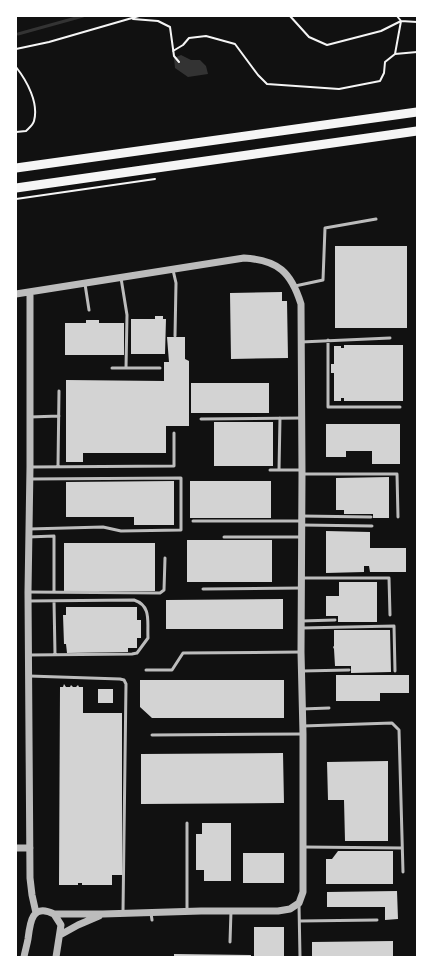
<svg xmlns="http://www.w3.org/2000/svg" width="433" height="973" font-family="Manrope,sans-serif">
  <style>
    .water { fill: #333 }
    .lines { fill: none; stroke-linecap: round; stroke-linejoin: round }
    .stream { stroke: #333; stroke-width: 3 }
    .building { fill: #d3d3d3 }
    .path { stroke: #f5f5f5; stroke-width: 2 }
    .service { stroke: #bcbcbc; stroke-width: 3 }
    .tertiary { stroke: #bcbcbc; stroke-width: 7 }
    .trunk { stroke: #f5f5f5; stroke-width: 9 }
  </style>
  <rect width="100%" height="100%" fill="#111"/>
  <path class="water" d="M181,55L191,60H200L206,66L208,74L188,77L175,68L174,58Z"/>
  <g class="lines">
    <path class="stream" d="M18,34L83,16"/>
  </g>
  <path class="building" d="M335,246H407V328H335Z
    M282,292V301H287L288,358L231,359L230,293Z
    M155,316H163V319H166L165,354H131V319H155Z
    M86,320H99V323H124V355H65V323H86Z
    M167,337H185V359L189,361V426H166V453H83V462H66V380L164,381V362H169Z
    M344,345H403V401H344V398H341V401H334V373H331V364H334V346H341V348H344Z
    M191,383H269V413H191Z
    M214,422H273V466H214Z
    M326,424H400V464H372V451H346V457H326Z
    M389,477V518H373V514H344V510H336V478Z
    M174,481V525H134V517H66V482Z
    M190,481H271V518H190Z
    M326,531L370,532V548H406V572H370L369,566H364V572L326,573Z
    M187,540H272V582H187Z
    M64,543H155V591H64Z
    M339,582H377V622H338V616H326V596H339Z
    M283,599V629H166V600Z
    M66,607H137V620H141V638H137V648H128V652L67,653L66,644H64L63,615H66Z
    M334,630H390L391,672L351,673V666H335L334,649L333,647L334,646Z
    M336,675H409V693H380V701H336Z
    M140,680H284V718H152L140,707Z
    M64,684L66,687H70L71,685L73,687H76L78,685L79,687H83V713H122V875H112V885H82V883H78V885H59L60,687H63Z
    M98,689H113V703H98Z
    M283,753L284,803L141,804V754Z
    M388,761V841H345L344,800H328L327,762Z
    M202,823H231V881H204V870H196V834H202Z
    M338,851H393V884H326V859H332Z
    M243,853H284V883H243Z
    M397,891L398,919L385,920V907H327V892Z
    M254,927H284V957H254Z
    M393,941V957H312V942Z
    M174,954L251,955V957H174Z"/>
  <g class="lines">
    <path class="path" d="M290,16L309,37L327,45L381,31L401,21
      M133,19L158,21L170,27L174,56L179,62
      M401,21L417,22
      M16,49L49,42L139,16
      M173,51L183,45L189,38L206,36L235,44L258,75L267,84L339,89L380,81L384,73L385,62L395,54L417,52
      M395,54L401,21L397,16
      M16,67C27,81 39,103 34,121C33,125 29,128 26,131L16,132
      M16,199L155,179"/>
    <path class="service" d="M173,270L176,283L175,336
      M121,278L127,315L126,368
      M85,284L89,310
      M295,286L323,280L325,228L376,219
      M328,340V407H400
      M301,342L390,338
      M112,368H160
      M30,417L59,416
      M201,419L301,418
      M58,466L59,391
      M31,467L174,466V433
      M270,470H302
      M279,470L280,418
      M302,474H397L398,517
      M302,516L371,517
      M193,521H301
      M302,525L372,526
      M29,529L103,527L121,531L181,530V478L30,479
      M28,537L54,536V592
      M224,537H302
      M302,578H389L390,615
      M203,589L301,588
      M28,592L160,593L164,590L165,558
      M28,601L134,600C152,606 147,622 148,638L137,653L132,654L29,655
      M54,601L55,654
      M301,621L335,620
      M302,628L394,626L395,671
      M146,670H172L183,653L301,652
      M302,671L349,670
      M29,676L120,679L124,680L126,684L123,912
      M302,709L329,708
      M303,726L392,723L399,730L403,872
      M152,735L303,734
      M304,847L402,848
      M299,905L300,957
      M187,911V823
      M151,913L152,920
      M300,921L377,920
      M230,942L231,911"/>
    <path class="tertiary" d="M30,292V467L28,592L30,878L32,895L36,913
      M16,294L244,258C278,260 291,272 301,304L302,474L301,652L303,734V892L299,903L290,909L278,911H201L103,914H54
      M16,848H30
      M60,935L78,925L99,916
      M24,957C25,951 27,945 28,939C30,922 32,903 54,914L61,925L56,957"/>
    <path class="trunk" d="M16,168L417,112
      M16,188L417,131"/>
  </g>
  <rect width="433" height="973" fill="none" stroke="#ffffff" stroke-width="34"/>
</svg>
